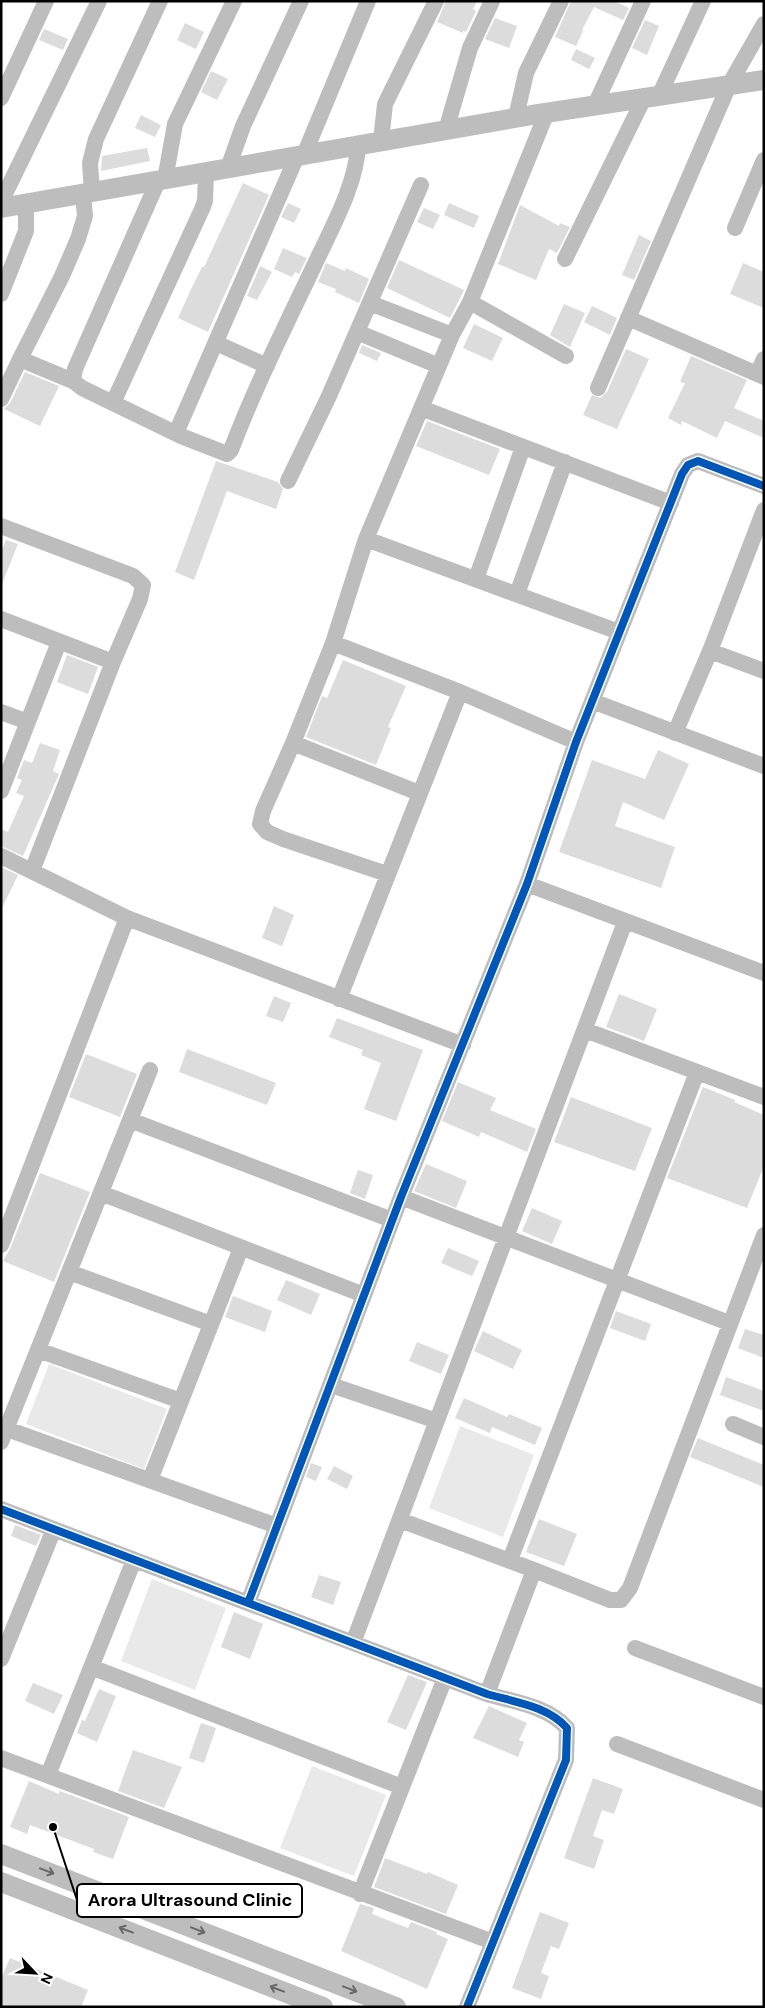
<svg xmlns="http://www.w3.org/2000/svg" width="765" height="2008" font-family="'DM Sans',sans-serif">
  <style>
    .green { fill: #e9e9e9 }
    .building { fill: #dcdcdc }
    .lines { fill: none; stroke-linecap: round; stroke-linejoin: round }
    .minor { stroke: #bdbdbd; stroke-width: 16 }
    .tertiary { stroke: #bdbdbd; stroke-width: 20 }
    .cycleway-casing { stroke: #fff; stroke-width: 11 }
    .cycleway { stroke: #0057b8; stroke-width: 8 }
    .oneway { stroke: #686868 }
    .leader { fill: none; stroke: #000; stroke-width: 2 }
    .callout-dot { fill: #000; stroke: #fff; stroke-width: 2 }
    .callout { fill: #fff; stroke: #000; stroke-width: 2 }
    .callout-label { font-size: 18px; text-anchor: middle; font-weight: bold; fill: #000 }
  </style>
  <rect width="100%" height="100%" fill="#fff"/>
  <path class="green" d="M49,1364L167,1409L144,1469L26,1424Z
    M460,1426L534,1455L503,1537L429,1508Z
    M152,1579L226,1608L195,1690L121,1661Z
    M312,1766L386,1795L354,1876L280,1848Z"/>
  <path class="building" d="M446,1H477L473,9L476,11L466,32L463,31V33L437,22Z
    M571,1H614L629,8L623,20L594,7L582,30L583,31L576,46L555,37Z
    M495,18L517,26L509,48L485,39Z
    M645,20L659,26L647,55L632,48Z
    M185,23L204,32L196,49L177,40Z
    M44,29L68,39L63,50L39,40Z
    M576,49L595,58L589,69L571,60Z
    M211,71L228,79L217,100L201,92Z
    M141,115L161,125L155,137L135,128Z
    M147,148L150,161L101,171L102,156Z
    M243,183L269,195L208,332L178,318L192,287L202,267H204Z
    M288,203L301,209L294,223L281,217Z
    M449,203L479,216L474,228L444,215Z
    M520,205L559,226L560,223L570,227L557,253L549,249L536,280L498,264Z
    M424,208L440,215L433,229L417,222Z
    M639,235L651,241L634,280L622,275Z
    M283,248L307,258L299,274L295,272L292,277L274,269Z
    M399,260L464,290L450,318L387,288Z
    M326,263L345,271L346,268L369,279L359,303L335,292L336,289L318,282Z
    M743,263L764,272V308L730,294Z
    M260,266L272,272L257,300L247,296Z
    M564,304L585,313L570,347L550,335Z
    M592,306L617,318L610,335L584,322Z
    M474,324L503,338L492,361L463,348Z
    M362,345L381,353L377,361L359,353Z
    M626,349L649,359L617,429L583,415L592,395L600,398L607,392Z
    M691,356L747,380L734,408L764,421V438L725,421L717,438L682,421L681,425L668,418L685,383L680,382Z
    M25,372L59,386L40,426L4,409L10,403Z
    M427,421L500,449L489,475L416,446Z
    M216,461L278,482L283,489L276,509L227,491L194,580L175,572Z
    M6,540L18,544L2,584L1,552Z
    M67,655L98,667L88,694L57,682Z
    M343,660L406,686L388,727L391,728L376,765L306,737L322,696L327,698Z
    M40,743L60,750L53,771L59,774L23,856L1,846V829L8,832L24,796L16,793L22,780L17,778L24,760L32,763Z
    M658,750L689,764L664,820L623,802L615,826L675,847L661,888L559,852L592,760L645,779Z
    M1,867L18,875L1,910Z
    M274,906L294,915L282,946L262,938Z
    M619,994L657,1009L644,1041L606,1027Z
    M274,996L291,1003L283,1022L266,1016Z
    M337,1018L423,1050L396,1121L364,1109L381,1063L361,1055L363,1050L329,1037Z
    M187,1049L276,1083L267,1105L179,1072Z
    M86,1054L137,1074L120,1117L69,1097Z
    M458,1082L496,1098L490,1110L536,1129L527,1152L481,1132L479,1137L442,1121Z
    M703,1087L735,1100L734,1102L764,1115V1166L747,1208L667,1178Z
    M571,1097L652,1128L635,1171L554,1142Z
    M426,1164L467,1181L456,1208L414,1191Z
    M358,1170L373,1175L365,1199L350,1193Z
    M40,1173L90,1192L54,1282L3,1261L10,1249Z
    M532,1208L562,1221L552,1244L522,1231Z
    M448,1248L479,1261L472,1276L441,1263Z
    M286,1280L320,1294L311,1315L277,1300Z
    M233,1296L272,1311L265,1332L225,1317Z
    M616,1311L651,1324L645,1341L610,1328Z
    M745,1329L764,1335V1358L738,1348Z
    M483,1331L522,1350L513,1369L474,1351Z
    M417,1342L449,1355L441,1374L409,1361Z
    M726,1377L764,1391V1411L720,1395Z
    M464,1398L507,1417L509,1414L542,1428L535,1445L492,1427L490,1433L455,1418Z
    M698,1438L764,1465V1487L690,1457Z
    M311,1463L322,1467L316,1481L306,1477Z
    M334,1466L353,1476L347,1489L327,1479Z
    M539,1519L577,1534L564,1566L526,1552Z
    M15,1525L41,1535L36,1546L11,1536Z
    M319,1575L341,1582L333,1605L311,1597Z
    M234,1612L263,1624L250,1659L221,1647Z
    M408,1675L427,1682L406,1730L387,1722Z
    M33,1683L63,1695L54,1714L25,1701Z
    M99,1689L116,1696L97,1742L77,1733L82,1720L85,1721Z
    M489,1706L527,1723L519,1740L524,1742L518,1757L473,1738Z
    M201,1723L216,1728L204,1763L189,1758Z
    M133,1750L182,1767L164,1808L118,1791Z
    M593,1778L623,1789L614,1814L602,1810L593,1836L604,1840L594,1869L564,1858Z
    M29,1781L59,1794L60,1791L129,1817L113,1859L93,1852L94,1849L30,1825L27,1834L10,1827Z
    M385,1858L427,1874L428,1872L458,1885L446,1914L374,1887Z
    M360,1904L374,1908L372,1914L408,1928L411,1922L437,1932L436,1934L448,1939L427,1989L341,1951Z
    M540,1912L569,1923L559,1949L551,1946L541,1973L549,1976L541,1999L512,1988Z
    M10,1958L88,1990L81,2007H1V1979Z"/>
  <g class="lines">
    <path class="minor" d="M659,96L703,1
      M1,98L46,1
      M595,105L643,1
      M516,117L526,73L561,1
      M446,130L470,48L492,1
      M381,141L385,104L436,1
      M304,155L368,1
      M228,168L243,126L301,1
      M165,180L175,124L234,1
      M158,181L75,369L73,381L82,388L181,436L227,454L231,450C255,387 285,327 314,266C330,231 357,184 358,145
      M92,193L90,163L96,139L160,1
      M1,202L99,1
      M735,228L764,160
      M565,259L644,98
      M1,294L26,231V204
      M470,302L566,356
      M370,303L452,335
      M628,318L764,377
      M357,332L439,366
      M216,343L267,366
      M757,374L764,359
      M73,381L20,359L62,276L78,239L85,216L83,194
      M598,388L729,85L764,24
      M1,399L20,359
      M113,403L202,209L205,201L206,172
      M421,408L671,503
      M176,433L297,156
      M288,481L329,396L421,185
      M1,526L133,576L143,585L140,599L113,662L32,871
      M366,539L619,632
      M476,579L523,447
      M517,594L565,462
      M1,619L113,662
      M333,643L460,692L576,742
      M710,651L764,671
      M592,701L764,766
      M1,712L28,722
      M675,733L710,651L764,510
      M293,743L419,793
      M1,791L59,642
      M1,856L127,918L463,1045
      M387,874L283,839L267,832L260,824L263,811L293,743L333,643L366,539L452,335L470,302L547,112
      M527,884L764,973
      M339,999L460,692
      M585,1030L764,1097
      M130,1120L392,1220
      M101,1193L364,1295
      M401,1197L729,1323
      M1,1245L127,918
      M69,1272L211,1324
      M38,1350L181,1401
      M331,1385L437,1421
      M733,1424L764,1437
      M7,1429L277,1526
      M1,1442L150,1070
      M150,1480L241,1248
      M1,1509L487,1694C514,1702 548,1706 567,1728L566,1760L467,2007
      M400,1520L534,1570L610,1600H621L630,1588L764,1235
      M510,1560L697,1072
      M248,1603L401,1197L527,884L576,742L682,474L688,465L698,461L764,486
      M353,1643L625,922
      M635,1648L764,1697
      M1,1659L54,1529
      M91,1667L402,1787
      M487,1694L534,1570
      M617,1744L764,1800
      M1,1758L493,1942
      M48,1775L134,1560
      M360,1894L445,1678"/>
    <path class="tertiary" d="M1,208L532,115L764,80
      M1,1854L396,2007
      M1,1882L323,2007"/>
    <g class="cycleway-casing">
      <path id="cycleway" d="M1,1509L487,1694C514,1702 548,1706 567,1728L566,1760L467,2007
        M248,1603L401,1197L527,884L576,742L682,474L688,465L698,461L764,486"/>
    </g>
    <use href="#cycleway" class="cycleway"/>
  </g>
  <defs><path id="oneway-shaft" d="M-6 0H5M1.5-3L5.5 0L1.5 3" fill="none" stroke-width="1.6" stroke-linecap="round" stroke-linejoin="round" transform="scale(1.25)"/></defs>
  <g class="oneway">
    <use href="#oneway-shaft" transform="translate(47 1871) rotate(21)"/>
    <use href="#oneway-shaft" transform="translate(126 1930) rotate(-159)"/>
    <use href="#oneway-shaft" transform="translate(198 1930) rotate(21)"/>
    <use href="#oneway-shaft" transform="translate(277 1989) rotate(-159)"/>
    <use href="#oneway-shaft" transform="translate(350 1989) rotate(21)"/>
  </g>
  <path class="leader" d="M53 1827L77 1900"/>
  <circle class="callout-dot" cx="53" cy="1827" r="5"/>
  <rect class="callout" x="77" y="1884" width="225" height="33" rx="5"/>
  <g class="callout-label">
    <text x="190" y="1906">Arora Ultrasound Clinic</text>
  </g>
  <rect width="765" height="2008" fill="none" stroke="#000000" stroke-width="5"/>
  <g transform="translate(35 1973) rotate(115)" stroke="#ffffff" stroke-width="4" paint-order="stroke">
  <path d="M0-4L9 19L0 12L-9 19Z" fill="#000000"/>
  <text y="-8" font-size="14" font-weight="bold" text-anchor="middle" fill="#000000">N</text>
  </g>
</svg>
